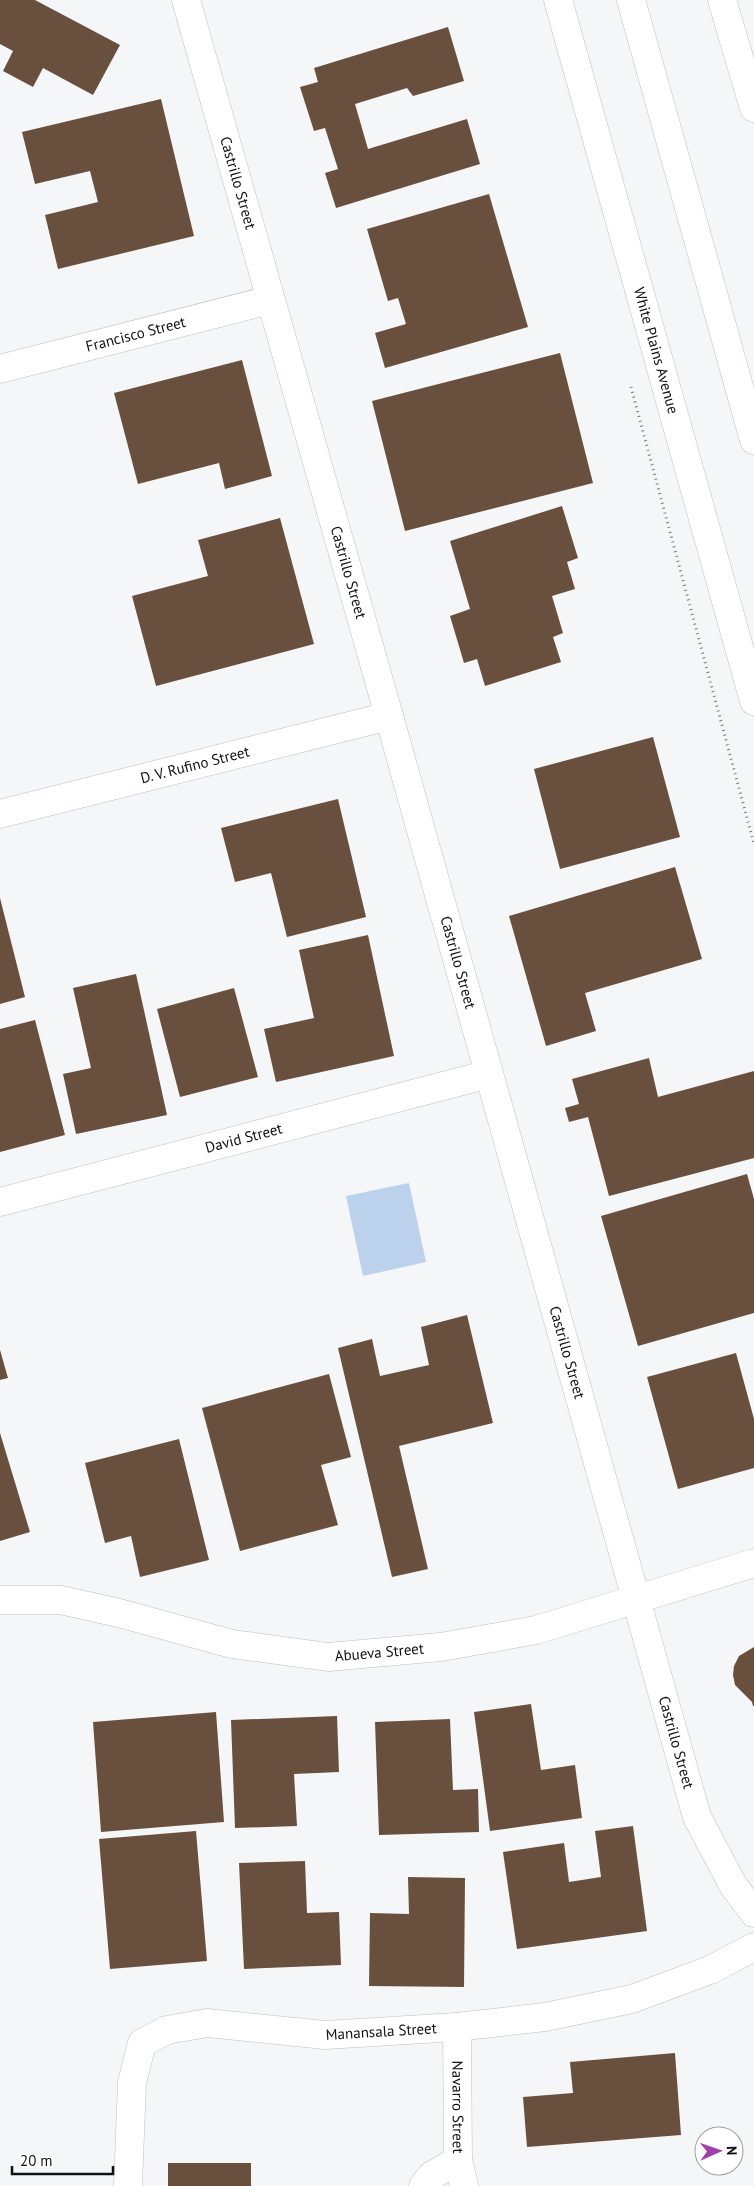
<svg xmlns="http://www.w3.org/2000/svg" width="754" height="2186" font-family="'PT Sans',sans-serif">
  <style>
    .water { fill: #bcd2ec }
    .building { fill: #69503e }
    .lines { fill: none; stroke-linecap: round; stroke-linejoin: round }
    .street-casing { stroke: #bdbec1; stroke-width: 29 }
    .secondary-casing { stroke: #bdbec1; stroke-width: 29 }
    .path { stroke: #78797a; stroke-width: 3; stroke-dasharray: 1 4; stroke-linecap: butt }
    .street { stroke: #fff; stroke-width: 28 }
    .secondary { stroke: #fff; stroke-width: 28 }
    .labels { text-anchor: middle; stroke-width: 5; stroke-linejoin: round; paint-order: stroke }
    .street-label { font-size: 15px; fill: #101112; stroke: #fff }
  </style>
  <rect width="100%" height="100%" fill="#f5f6f8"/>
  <path class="water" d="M409,1183L426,1262L363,1276L346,1196Z"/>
  <path class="building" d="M0,0H35L120,45L93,95L43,68L33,87L3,71L13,51L0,44Z
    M448,27L464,81L413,96L407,88L355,104L368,149L467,119L480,164L336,208L325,173L338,169L325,128L314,131L300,87L318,82L314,68Z
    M161,99L194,236L58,269L45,215L98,202L90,171L35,184L22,132Z
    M489,194L528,327L385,368L375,333L406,324L398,298L388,301L367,229Z
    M560,353L593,483L405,531L372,401Z
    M242,360L272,476L225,489L219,463L138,484L114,393Z
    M562,506L578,558L567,562L575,589L552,596L563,633L553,637L561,662L485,686L477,659L464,663L450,616L470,609L450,541Z
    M280,518L314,644L156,686L132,596L208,576L198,540Z
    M653,737L680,837L560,869L534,769Z
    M338,799L366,917L287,937L271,873L235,882L221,828Z
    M675,867L702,959L585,993L596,1031L546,1046L509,916Z
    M0,898L25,997L0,1004Z
    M368,935L394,1056L276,1082L264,1029L314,1018L299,950Z
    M136,974L167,1115L76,1134L63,1074L91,1068L73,988Z
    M234,988L258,1077L180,1097L157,1009Z
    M35,1020L65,1135L0,1152V1029Z
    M649,1058L658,1097L754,1071V1158L609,1196L588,1117L569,1122L565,1108L579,1104L572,1079Z
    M747,1174L754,1199V1313L638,1346L601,1216Z
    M467,1315L493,1423L399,1446L428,1569L392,1577L338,1348L372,1339L380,1376L429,1365L421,1327Z
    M0,1350L8,1378L0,1380Z
    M736,1353L754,1419V1468L678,1489L647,1377Z
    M329,1374L351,1457L321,1465L338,1525L240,1551L202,1408Z
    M0,1433L30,1532L0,1541Z
    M179,1439L209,1560L140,1577L131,1536L105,1543L85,1463Z
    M754,1647V1706H753L752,1702L735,1685L733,1675L734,1666L739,1656Z
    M531,1704L541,1770L575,1765L582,1818L490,1831L474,1712Z
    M216,1712L224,1822L101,1832L93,1722Z
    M337,1716L339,1772L294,1774L297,1826L235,1828L231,1720Z
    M450,1719L453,1790L478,1789L479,1832L379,1835L375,1722Z
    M633,1826L647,1931L517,1949L503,1852L564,1843L569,1882L601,1877L595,1831Z
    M196,1831L207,1961L110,1969L99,1839Z
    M305,1861L307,1913L339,1912L341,1965L244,1969L239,1863Z
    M408,1877L465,1878L464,1987L369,1986L370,1913L409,1914Z
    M675,2053L681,2135L527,2147L523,2097L573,2093L570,2062Z
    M168,2163H251V2186H168Z"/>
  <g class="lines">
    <g class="street-casing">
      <g id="street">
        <path id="s1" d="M186,0L389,716L697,1817L733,1885L754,1913"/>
        <path d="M722,0L754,108"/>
        <path id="s2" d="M0,369L270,300"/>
        <path id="s3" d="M0,814L389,716"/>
        <path id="s4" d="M0,1202L489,1074"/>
        <path id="s5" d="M0,1600H61L119,1613L232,1644L328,1657L441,1647L536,1630L754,1563"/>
        <path id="s6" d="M457,2027L458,2160L464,2186"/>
        <path id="s7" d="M128,2186L132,2083L142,2043L167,2030L207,2023L325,2035L457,2027L545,2017L632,1999L710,1970L754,1947"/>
        <path d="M423,2186L431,2176L458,2160"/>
      </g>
    </g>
    <g class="secondary-casing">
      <g id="secondary">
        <path id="s8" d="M558,0L754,701"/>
        <path d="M631,0L754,440"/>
      </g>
    </g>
    <path class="path" d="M631,387L754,844"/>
    <use href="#street" class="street"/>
    <use href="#secondary" class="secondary"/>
  </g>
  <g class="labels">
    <g class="street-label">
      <text dy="5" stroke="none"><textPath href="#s1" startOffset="190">Castrillo Street</textPath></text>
      <text dy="5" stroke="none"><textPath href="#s2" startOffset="140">Francisco Street</textPath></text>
      <text dy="5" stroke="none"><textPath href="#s8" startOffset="364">White Plains Avenue</textPath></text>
      <text dy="5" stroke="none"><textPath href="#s1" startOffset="595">Castrillo Street</textPath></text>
      <text dy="5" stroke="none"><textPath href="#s3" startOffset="201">D. V. Rufino Street</textPath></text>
      <text dy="5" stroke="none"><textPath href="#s1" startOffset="1000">Castrillo Street</textPath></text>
      <text dy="5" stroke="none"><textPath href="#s4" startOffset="252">David Street</textPath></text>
      <text dy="5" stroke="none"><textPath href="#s1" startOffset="1405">Castrillo Street</textPath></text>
      <text dy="5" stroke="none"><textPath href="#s5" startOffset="386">Abueva Street</textPath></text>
      <text dy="5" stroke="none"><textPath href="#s1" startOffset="1810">Castrillo Street</textPath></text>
      <text dy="5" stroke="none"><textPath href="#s7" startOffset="388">Manansala Street</textPath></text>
      <text dy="5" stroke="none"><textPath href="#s6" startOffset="80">Navarro Street</textPath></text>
    </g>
  </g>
  <g transform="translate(719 2151) rotate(88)"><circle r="24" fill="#ffffff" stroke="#9fa0a0"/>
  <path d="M0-4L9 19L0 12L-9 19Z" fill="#a140a8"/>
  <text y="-8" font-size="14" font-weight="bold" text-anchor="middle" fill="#101112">N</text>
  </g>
  <path d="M12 2166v8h101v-8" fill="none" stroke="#101112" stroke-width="2.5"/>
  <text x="20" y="2166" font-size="15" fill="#101112" stroke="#ffffff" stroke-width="4" paint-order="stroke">20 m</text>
</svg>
